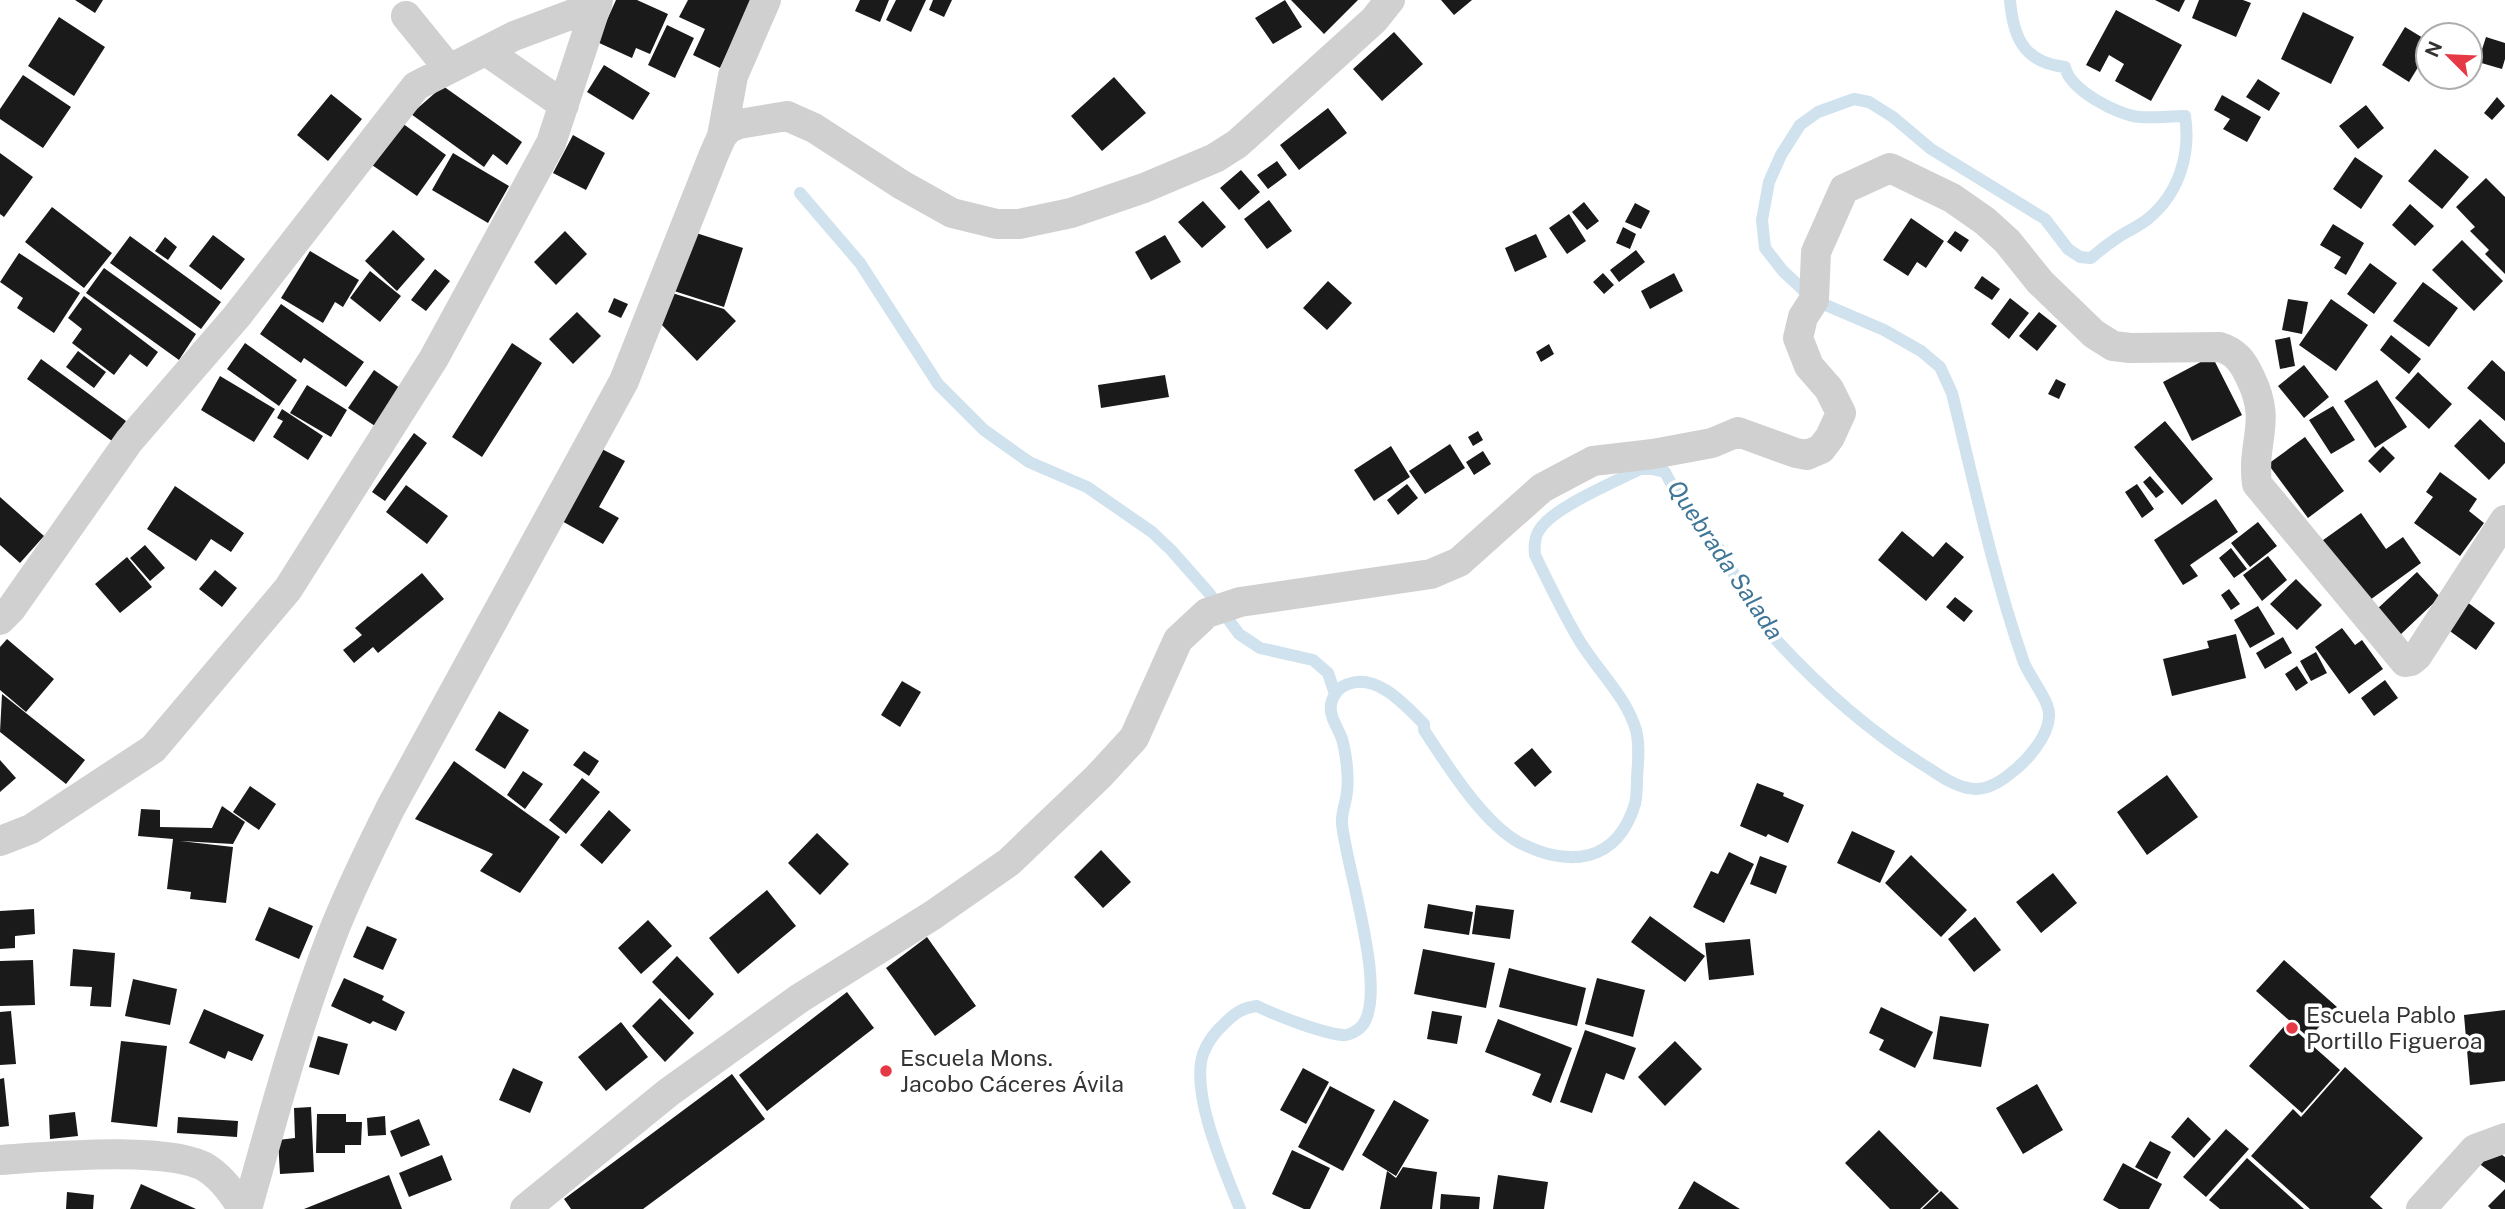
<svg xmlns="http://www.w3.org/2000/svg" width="2505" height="1209" font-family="'Public Sans',sans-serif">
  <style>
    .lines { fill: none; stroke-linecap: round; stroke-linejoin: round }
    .stream { stroke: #cfe2ee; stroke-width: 12 }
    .building { fill: #1a1a1a }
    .street { stroke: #d0d0d0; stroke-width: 30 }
    .poi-dot { fill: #e63946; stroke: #fff; stroke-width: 2.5 }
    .labels { text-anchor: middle; stroke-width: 7; stroke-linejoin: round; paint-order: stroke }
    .poi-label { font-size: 23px; fill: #333; stroke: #fff; text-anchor: start }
    .water-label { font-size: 24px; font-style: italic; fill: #3f7597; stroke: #fff }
  </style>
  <rect width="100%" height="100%" fill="#fff"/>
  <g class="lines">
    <path class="stream" d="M800,193L860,263L938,384L984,430L1029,462L1087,487L1152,532L1171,550L1209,593L1239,634L1260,648L1313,660L1328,673L1335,694
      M1240,1209C1225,1171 1190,1094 1203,1054C1207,1043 1216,1031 1225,1023C1235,1013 1242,1008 1257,1006C1275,1015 1324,1034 1343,1035C1348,1036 1357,1031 1361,1027C1390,996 1346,867 1342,824C1341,813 1346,803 1347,792C1349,777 1346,753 1342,739C1338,727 1329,717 1331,704C1333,695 1339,687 1348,684C1377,673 1405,705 1424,724V730C1447,765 1483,823 1520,843C1569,868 1617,863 1635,804C1637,796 1637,786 1637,778C1638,762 1640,745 1636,730C1626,696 1597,670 1579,640C1563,613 1549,584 1535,555C1534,546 1534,537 1540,529C1554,507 1615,482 1640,469H1652L1665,472C1679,501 1702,523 1720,550C1736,575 1750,609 1769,632C1815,683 1867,730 1925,766C1938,774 1952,785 1968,788C1984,792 1999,783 2011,773C2026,762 2048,737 2049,717C2051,701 2028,676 2023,660C1993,573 1974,483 1952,393L1940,367L1921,351L1884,330L1814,300L1783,271L1765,248L1762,220L1769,182L1781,155L1800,125L1818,112L1854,99L1869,102L1893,117L1931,149L2045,219L2068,249L2080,257L2091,258C2099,251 2108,244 2117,238C2127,231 2140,226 2149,218C2179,193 2191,154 2185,116C2170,116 2155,118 2140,117C2117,115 2070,90 2065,67C2024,63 2013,37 2010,0"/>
  </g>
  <path class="building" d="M75,0H103L95,13Z
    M616,0H637L668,14L650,54L636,48L632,58L597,42Z
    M688,0H752L720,68L693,55L705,29L679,17Z
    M860,0H889L880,22L855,11Z
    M896,0H926L911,32L886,20Z
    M933,0H952L944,17L929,10Z
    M1285,0L1302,27L1273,44L1255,18Z
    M1291,0H1358L1324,34Z
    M1441,0H1472L1454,15Z
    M2155,0H2185L2179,12Z
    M2199,0H2243L2251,3L2236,37L2192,18Z
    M2116,10L2182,45L2151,101L2115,81L2124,64L2109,55L2100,72L2086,65Z
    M2303,12L2354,37L2331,84L2281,59Z
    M59,17L105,47L74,96L28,66Z
    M667,25L694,38L675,78L648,65Z
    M2405,27L2428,41V51L2409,82L2382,65Z
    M1394,32L1423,64L1382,101L1353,69Z
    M2486,37L2505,43V59L2502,69L2478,62Z
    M604,65L650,93L633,120L587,92Z
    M23,75L71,107L43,148L0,119V109Z
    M1114,77L1146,113L1102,151L1071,116Z
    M2258,79L2280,93L2269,111L2246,97Z
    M443,86L522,142L507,165L493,154L484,167L411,114Z
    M331,94L362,119L328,161L297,135Z
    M2222,95L2261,117L2247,142L2223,129L2230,119L2214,110Z
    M2497,97L2505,106L2492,120L2484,113Z
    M2366,105L2384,128L2358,149L2339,126Z
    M1328,108L1347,133L1299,170L1280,145Z
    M402,123L446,155L417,196L372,165Z
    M573,135L605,153L586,190L553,173Z
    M2435,149L2469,177L2442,209L2408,181Z
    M0,153L33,177L4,217L0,214Z
    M453,153L509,186L488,223L432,190Z
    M2355,157L2383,176L2361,209L2333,189Z
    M1277,161L1287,175L1268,189L1257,175Z
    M1241,170L1260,192L1239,210L1220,188Z
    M2486,178L2505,197V274L2485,254L2489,250L2470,231L2475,227L2456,207Z
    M1269,200L1292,231L1267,249L1244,219Z
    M1203,201L1226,227L1202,248L1178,222Z
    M1584,202L1599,221L1587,230L1572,212Z
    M1635,203L1650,211L1641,229L1625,222Z
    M2410,204L2434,226L2415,246L2392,225Z
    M52,207L112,253L84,288L25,242Z
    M1569,214L1586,241L1567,254L1549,228Z
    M1911,218L1944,241L1926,268L1917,262L1908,276L1883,260Z
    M2333,224L2364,243L2346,275L2334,268L2341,257L2320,245Z
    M1623,227L1636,234L1630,249L1616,243Z
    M393,230L425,259L397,291L365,261Z
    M565,231L587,254L556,285L534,262Z
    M1955,231L1969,240L1961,252L1947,242Z
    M693,232L743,248L724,307L674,291Z
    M1536,234L1547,257L1515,272L1505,248Z
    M213,235L245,259L221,290L189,266Z
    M1165,235L1181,262L1151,280L1135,252Z
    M130,236L221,302L201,329L110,263Z
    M165,237L177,247L168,260L155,251Z
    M2462,240L2503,281L2474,311L2432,270Z
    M1636,250L1645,262L1619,282L1610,270Z
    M310,251L359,280L343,307L335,302L323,323L281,298Z
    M19,253L80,293L54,333L17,308L23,298L0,282Z
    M2370,263L2397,283L2374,314L2347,294Z
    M104,268L196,334L179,360L86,293Z
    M435,269L450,281L426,311L411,300Z
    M370,271L401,296L380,322L350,298Z
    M1603,273L1614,285L1604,294L1593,282Z
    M1674,273L1683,291L1650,309L1641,291Z
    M1982,276L2000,289L1992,300L1974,288Z
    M1328,281L1352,303L1327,330L1303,308Z
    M2423,282L2458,308L2429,347L2393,321Z
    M672,293L724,309L736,321L697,361L660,323Z
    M84,296L158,352L147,367L130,354L114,375L72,343L82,329L68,318Z
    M614,298L628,304L621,318L608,312Z
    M2010,298L2029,313L2009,339L1991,324Z
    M2288,299L2308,302L2302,334L2282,330Z
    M2331,299L2368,325L2336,371L2299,345Z
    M281,304L364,362L346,387L304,358L301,363L260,334Z
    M577,312L601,336L573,364L549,339Z
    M2039,312L2057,326L2037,351L2019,336Z
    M2391,335L2421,359L2409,374L2380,350Z
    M2290,337L2295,366L2280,369L2275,340Z
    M245,343L297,380L279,406L227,369Z
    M512,343L542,363L482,457L452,437Z
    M1549,344L1554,354L1541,362L1536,352Z
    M78,351L106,372L94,388L66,367Z
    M2212,356L2242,415L2192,441L2163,382Z
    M41,359L126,421L112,441L27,379Z
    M2492,360L2505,372V421L2467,388Z
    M2304,365L2329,397L2304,418L2278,386Z
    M374,370L400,388L375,426L348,408Z
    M2418,372L2452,404L2429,429L2395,398Z
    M1165,375L1169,397L1101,408L1098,385Z
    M220,376L275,409L254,442L201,410Z
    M2056,379L2066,384L2059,399L2048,394Z
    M2377,380L2407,427L2375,448L2344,401Z
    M307,385L347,410L331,437L290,413Z
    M2333,406L2355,440L2331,454L2309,420Z
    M282,409L323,436L308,460L273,437L283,421L277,418Z
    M2480,419L2505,443V463L2489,480L2454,446Z
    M2165,421L2213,479L2182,505L2134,447Z
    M1478,431L1483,440L1473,446L1468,437Z
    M414,433L427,443L385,501L372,492Z
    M2305,437L2344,491L2308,518L2268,464Z
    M1450,444L1465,468L1425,494L1409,471Z
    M1391,446L1410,477L1374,501L1354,470Z
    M2383,446L2395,458L2380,473L2368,461Z
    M600,448L625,461L599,507L619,518L603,544L560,520Z
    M1483,451L1491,464L1474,475L1466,462Z
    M2440,472L2477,499L2469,511L2484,523L2460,556L2414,523L2433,497L2426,492Z
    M2150,476L2164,492L2156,498L2143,482Z
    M1407,484L1418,498L1398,515L1387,500Z
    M2137,484L2154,509L2142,518L2125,492Z
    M406,485L448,516L427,544L386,512Z
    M175,486L244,533L231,552L211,539L196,561L147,529Z
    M0,497L44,536L20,563L0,545Z
    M2216,499L2238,532L2190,565L2198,576L2183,585L2154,540Z
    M2361,513L2386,549L2403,537L2421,563L2363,605L2319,543Z
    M2258,522L2277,546L2250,567L2231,543Z
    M1902,531L1933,557L1946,542L1964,557L1926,601L1878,560Z
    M145,545L165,568L150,581L130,558Z
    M2231,548L2247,569L2234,578L2219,558Z
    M2268,556L2287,580L2262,601L2243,575Z
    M127,557L152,587L120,613L95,584Z
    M215,570L237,588L222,607L199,589Z
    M2417,572L2440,597L2400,635L2376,610Z
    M422,573L444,599L378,653L373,647L354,663L343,650L362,635L355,628Z
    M2296,579L2322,605L2297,630L2270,604Z
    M2229,589L2240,604L2231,610L2221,595Z
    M1955,597L1973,611L1964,622L1946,607Z
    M2467,602L2495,623L2476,650L2447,629Z
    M2258,606L2275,634L2250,648L2234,620Z
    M2342,628L2355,645L2362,640L2383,669L2349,694L2315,647Z
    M2236,634L2246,678L2172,696L2163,659L2209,648L2207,641Z
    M2283,637L2292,653L2265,669L2256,653Z
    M7,639L54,679L26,712L0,690V647Z
    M2316,652L2327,673L2311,681L2300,661Z
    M2297,666L2308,683L2296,691L2285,674Z
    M2385,680L2398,698L2374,716L2361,698Z
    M902,681L921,692L900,727L881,715Z
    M2,694L85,760L66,784L0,732Z
    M499,711L529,730L505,769L475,750Z
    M1532,748L1552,772L1535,787L1514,763Z
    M584,751L599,761L589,776L573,765Z
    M0,760L16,778L0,792Z
    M454,761L560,837L520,893L480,871L493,854L415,819Z
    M523,771L543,784L525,809L507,795Z
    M2167,775L2198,817L2147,855L2117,812Z
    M582,778L600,792L566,834L549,820Z
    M1757,783L1784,793L1783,796L1804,805L1788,843L1768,834L1766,837L1740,826Z
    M250,786L276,804L259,830L233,812Z
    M222,806L245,822L233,844L180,841L233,847L226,903L190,899L191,892L167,889L173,839L138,836L141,809L160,810V827L212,828Z
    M609,810L631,830L602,864L580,845Z
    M1852,831L1895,851L1880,883L1837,863Z
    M817,833L849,864L820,895L788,863Z
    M1101,850L1131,882L1103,908L1074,877Z
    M1729,852L1754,864L1724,923L1693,907L1711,871L1718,874Z
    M1911,855L1967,910L1941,937L1885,883Z
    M1760,856L1787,866L1776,894L1750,884Z
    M2053,873L2077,903L2041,933L2016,902Z
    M767,890L796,926L738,974L709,938Z
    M1428,904L1473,912L1469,935L1424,928Z
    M1476,905L1514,910L1510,939L1472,934Z
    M269,907L313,926L299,959L255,940Z
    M34,909L35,934L15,936V948L0,949V911Z
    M1650,916L1705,956L1685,982L1631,942Z
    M1975,917L2001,950L1974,972L1948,939Z
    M648,920L672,946L641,974L618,948Z
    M367,926L397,939L383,970L353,957Z
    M927,937L976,1006L935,1036L886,968Z
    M1750,939L1754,975L1709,980L1705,943Z
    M73,949L115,953L111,1007L90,1006L92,987L70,986Z
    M1423,949L1495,963L1486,1008L1414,994Z
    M677,956L714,994L689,1020L652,982Z
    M33,960L35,1005L0,1006V961Z
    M2284,960L2337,1007L2309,1038L2256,991Z
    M1509,968L1586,988L1577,1026L1499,1007Z
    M344,978L384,996L382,1000L405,1012L396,1031L373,1021L370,1024L331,1006Z
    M1597,978L1645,990L1633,1037L1585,1024Z
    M133,979L177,989L170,1025L125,1016Z
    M847,992L874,1028L767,1111L739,1075Z
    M660,998L694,1033L665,1062L632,1026Z
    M1881,1007L1933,1032L1915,1068L1879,1050L1884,1040L1869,1033Z
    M204,1009L264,1035L252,1061L228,1051L225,1059L189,1043Z
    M2505,1010V1081L2470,1085L2464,1015Z
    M11,1011L16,1064L0,1065V1012Z
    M1432,1011L1462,1016L1457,1044L1427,1039Z
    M1940,1016L1989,1024L1981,1067L1933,1059Z
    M1498,1019L1572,1048L1551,1103L1532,1095L1541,1074L1485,1052Z
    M621,1022L648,1057L606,1091L578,1057Z
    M2287,1023L2340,1070L2302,1113L2249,1066Z
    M1585,1030L1636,1048L1624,1080L1606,1073L1592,1113L1560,1102Z
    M318,1036L348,1044L339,1075L309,1067Z
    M121,1041L167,1046L157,1127L111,1122Z
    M1675,1041L1702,1069L1665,1106L1638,1077Z
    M2345,1067L2423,1138L2370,1197L2383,1209H2310L2251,1156L2293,1109L2301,1117Z
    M513,1068L543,1082L530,1113L499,1100Z
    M1303,1068L1329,1082L1306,1124L1280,1110Z
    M732,1074L765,1119L643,1209H571L564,1199Z
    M4,1078L9,1126L0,1127V1079Z
    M2037,1084L2063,1130L2023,1154L1996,1108Z
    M1330,1086L1375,1110L1343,1171L1298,1147Z
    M1394,1100L1429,1120L1396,1176L1362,1155Z
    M311,1107L314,1172L280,1174L278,1140L295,1138L294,1108Z
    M75,1112L78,1136L50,1139L49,1115Z
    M317,1114H346V1122H362L361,1145H345V1153H316Z
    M385,1116L386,1135L368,1136L367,1118Z
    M178,1117L238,1121L237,1137L177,1133Z
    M2188,1117L2211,1139L2194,1158L2171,1137Z
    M419,1119L430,1145L401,1157L390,1131Z
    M2226,1129L2249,1149L2206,1197L2183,1177Z
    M1879,1130L1939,1191L1920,1209H1890L1845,1163Z
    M2150,1141L2171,1152L2157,1179L2135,1167Z
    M2489,1146L2505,1157V1183L2477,1162Z
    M1292,1150L1330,1168L1310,1209H1304L1272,1194Z
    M442,1155L452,1180L409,1197L399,1173Z
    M2247,1158L2304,1209H2220L2209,1200Z
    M2123,1163L2162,1184L2149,1209H2119L2103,1200Z
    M1403,1167L1437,1172L1432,1209H1380L1387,1171L1396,1178Z
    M389,1175L402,1209H304Z
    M1498,1175L1548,1182L1544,1209H1493Z
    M1694,1181L1740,1209H1678Z
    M141,1184L196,1209H130Z
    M2505,1189V1209H2491L2488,1206Z
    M1941,1191L1959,1209H1922Z
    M67,1192L94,1195L93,1209H66Z
    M1441,1194L1480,1197L1479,1209H1440Z"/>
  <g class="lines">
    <path class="street" d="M406,16L449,69
      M486,51L564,105
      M722,136L733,76L766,0
      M0,620L11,609L129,441L237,316L416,86L514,36L597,5
      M0,841L31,829L153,749L288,589L434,358L551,143L598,0
      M0,1160C45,1157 173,1145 208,1169C223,1179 233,1194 243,1209
      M247,1209C273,1118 297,1026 331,938C348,893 370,850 391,807L624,381L714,154L722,136L729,128L739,124L787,116L814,128L902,185L952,213L997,224H1019L1071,213L1144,188L1215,158L1237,144L1256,127L1374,20L1390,0
      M525,1209L669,1092L800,998L933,915L1009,862L1098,777L1134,738L1178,640L1207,613L1240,602L1431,574L1459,562L1542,488L1593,461L1653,454L1712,443L1738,432L1796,453L1807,455L1821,449L1830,437L1841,413L1829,389L1809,366L1798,338L1803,317L1814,300L1816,252L1844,189L1890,168L1952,198L1985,221L2007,241L2040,282L2094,334L2113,346L2130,348L2220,347C2236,352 2243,362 2250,377C2273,423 2251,441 2257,484L2405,662L2411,661L2417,656L2505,520
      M2421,1209L2475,1149L2505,1138"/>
  </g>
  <g class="poi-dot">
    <circle cx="2292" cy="1028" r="7"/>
    <circle cx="886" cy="1071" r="7"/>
  </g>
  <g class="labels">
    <g class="poi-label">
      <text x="2306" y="1023">Escuela Pablo<tspan x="2306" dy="26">Portillo Figueroa</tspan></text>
      <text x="900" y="1066">Escuela Mons.<tspan x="900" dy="26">Jacobo Cáceres Ávila</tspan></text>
    </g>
    <g class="water-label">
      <text transform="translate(1725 560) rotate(56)" y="8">Quebrada Salada</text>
    </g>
  </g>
  <g transform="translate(2449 56) rotate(294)"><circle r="33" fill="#ffffff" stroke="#adadad" stroke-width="2"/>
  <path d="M0-5L12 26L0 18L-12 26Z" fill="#e63946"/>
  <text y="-10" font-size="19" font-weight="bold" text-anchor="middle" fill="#333333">N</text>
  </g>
</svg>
